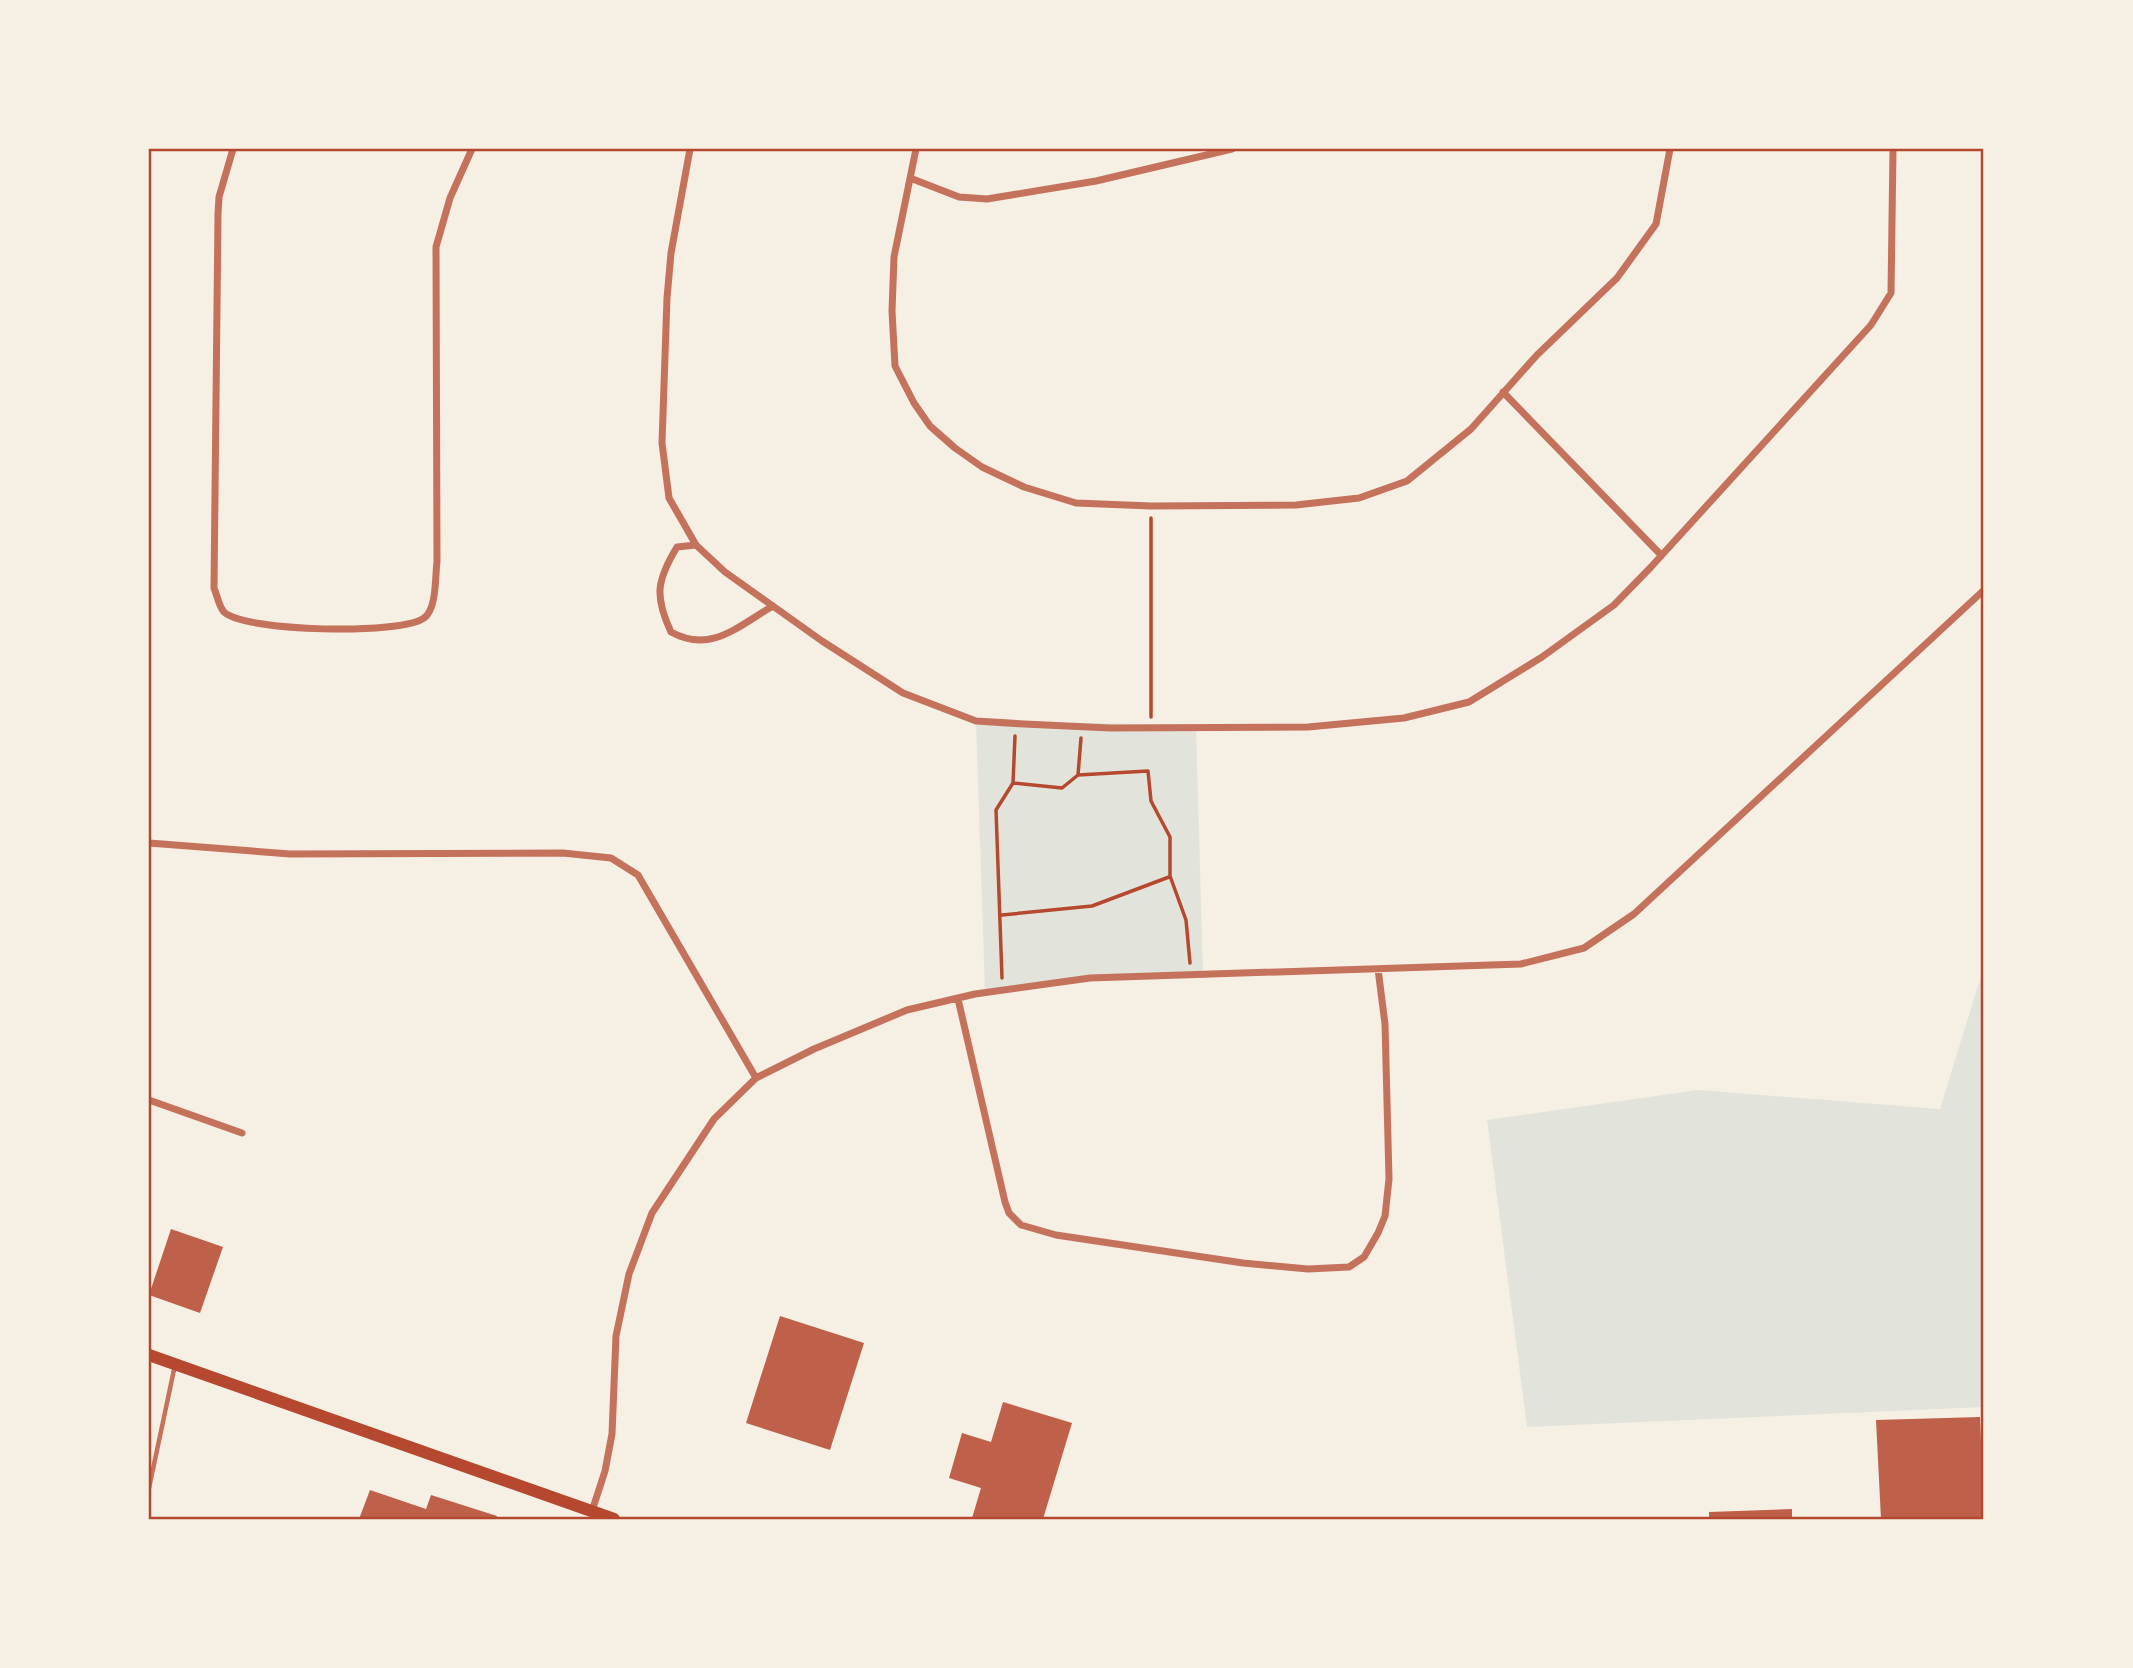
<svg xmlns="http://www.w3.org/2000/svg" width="2133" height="1668" font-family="Mulish,sans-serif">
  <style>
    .green { fill: #e2e4dc }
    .building { fill: #bf614a }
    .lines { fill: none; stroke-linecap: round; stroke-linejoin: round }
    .path { stroke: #b5482f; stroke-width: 3.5 }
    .service { stroke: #c5725c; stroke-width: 4.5 }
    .minor { stroke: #c5725c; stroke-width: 7 }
    .secondary { stroke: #b5482f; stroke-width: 12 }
    .neatline { fill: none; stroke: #b5482f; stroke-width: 2.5 }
  </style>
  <rect width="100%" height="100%" fill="#f6efe4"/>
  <path class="green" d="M976,721L1196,725L1203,975L1090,978L985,993Z
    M1984,966V1407L1527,1427L1487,1120L1698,1090L1940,1109Z"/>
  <path class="building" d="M171,1229L223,1247L200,1313L149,1295Z
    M780,1316L864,1343L830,1450L746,1423Z
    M1003,1402L1072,1423L1043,1519L972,1518L981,1488L949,1478L962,1433L991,1442Z
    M1980,1417L1984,1519H1881L1876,1420Z
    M370,1490L426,1509L431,1495L497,1516L496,1519H359Z
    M1792,1509V1519H1709V1512Z"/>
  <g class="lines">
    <path class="path" d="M1151,717V518
      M1078,775L1148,771L1151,801L1170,837V876L1186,920L1190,963
      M1013,783L1062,788L1078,775L1081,738
      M1002,915L1092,906L1169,877
      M1002,978L996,810L1013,783L1015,736"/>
    <path class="service" d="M149,1488L175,1365"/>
    <path class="minor" d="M233,149L219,197L218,214L214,588C217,595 219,607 224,612C245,632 402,635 424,618C437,609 435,576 437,562L436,247L450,198L472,149
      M690,149L671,253L667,298L662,443L669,498L696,545L725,572L822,641L903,693L976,721L1024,724L1110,728L1308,727L1404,718L1469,702L1542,657L1614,605L1651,567L1871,325L1891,293L1893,149
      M916,149L894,257L892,311L895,366L914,403L930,426L955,448L982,467L1024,487L1076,503L1151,506L1296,505L1359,498L1407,481L1471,429L1537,355L1617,278L1656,224L1670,149
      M910,178L959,197L987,199L1096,181L1232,149
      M1503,392L1661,555
      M696,545L677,547C657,580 654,596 671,632C711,654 738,626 773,606
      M149,843L290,854L563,853L611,858L638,875L756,1078
      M958,999L1005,1202L1009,1213L1021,1225L1056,1235L1243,1263L1308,1269L1349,1267L1364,1257L1378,1233L1385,1216L1389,1179L1385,1024L1378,969
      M149,1100L242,1133
      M592,1511L605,1471L612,1434L616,1336L629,1274L652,1213L714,1119L756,1078L814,1049L907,1010L975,994L1090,978L1521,964L1584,948L1634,914L1984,590"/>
    <path class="secondary" d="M149,1355L614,1519"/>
  </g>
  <rect width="2133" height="1668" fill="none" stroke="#f6efe4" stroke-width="301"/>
  <rect x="150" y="150" width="1832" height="1368" class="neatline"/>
</svg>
